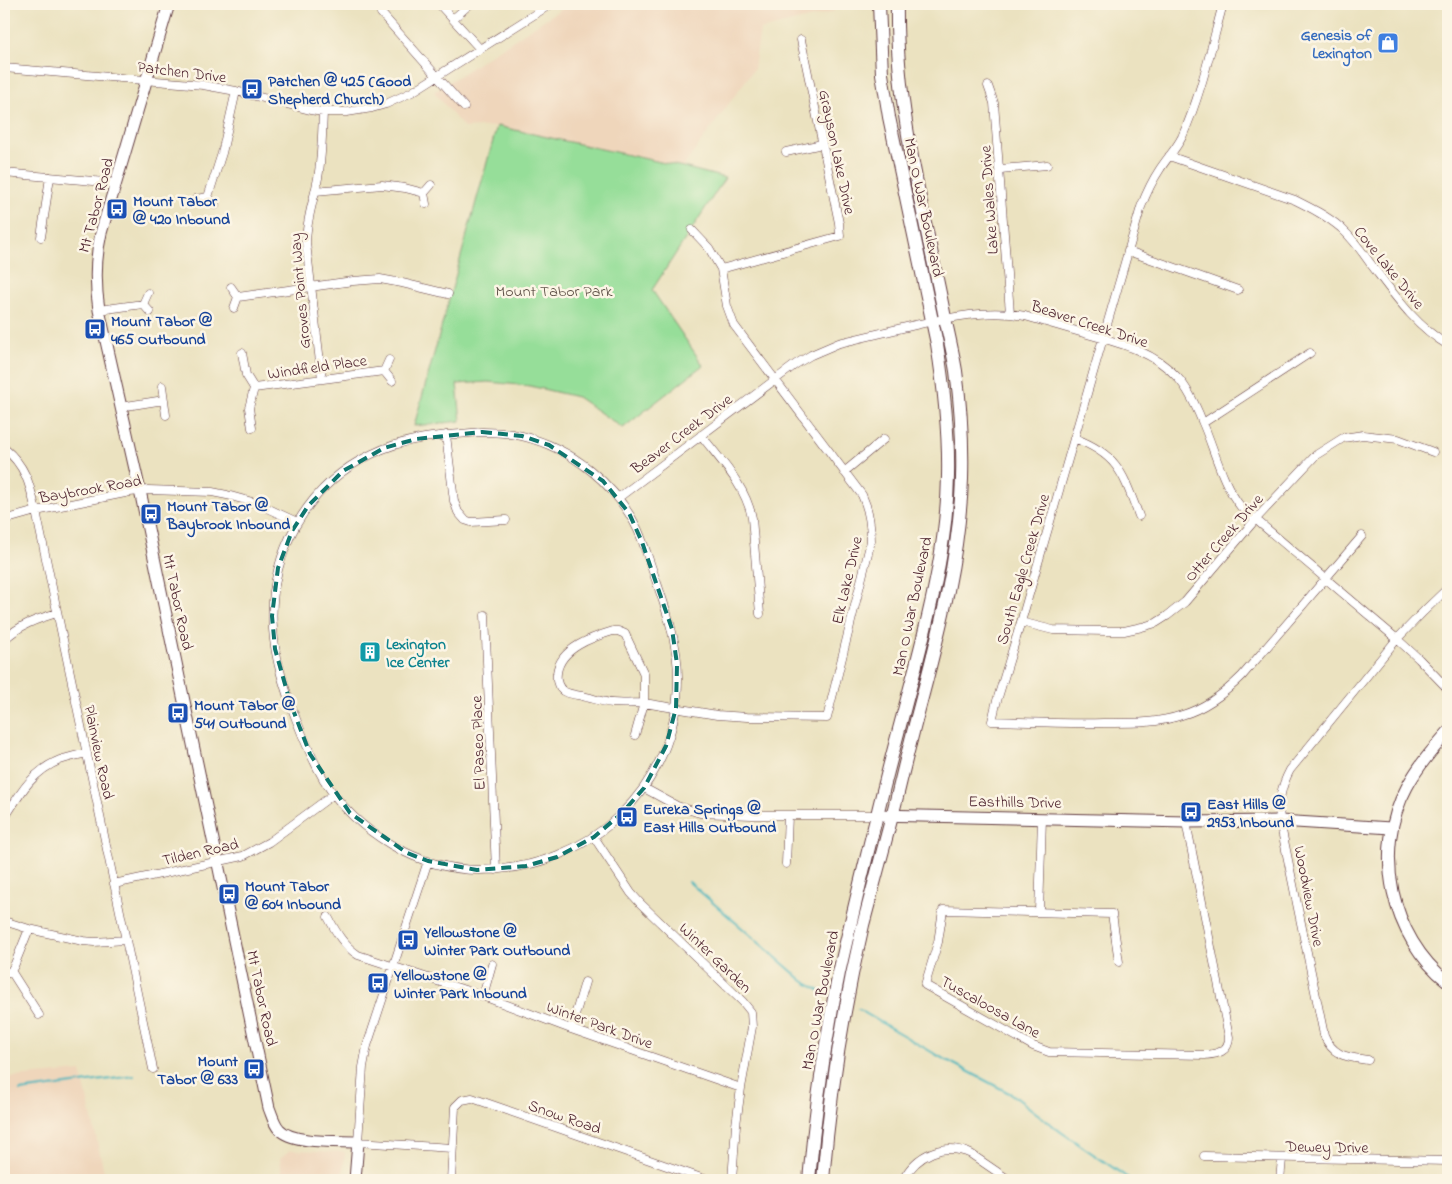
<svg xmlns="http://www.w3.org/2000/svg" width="1452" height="1184" font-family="'Indie Flower',sans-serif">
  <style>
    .built { fill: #efd6bb }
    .green { fill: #96de99; stroke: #707e62 }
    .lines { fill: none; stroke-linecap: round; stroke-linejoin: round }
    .stream { stroke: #46b6be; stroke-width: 2 }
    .street-casing { stroke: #623c41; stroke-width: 9 }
    .secondary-casing { stroke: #623c41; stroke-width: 13 }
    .primary-casing { stroke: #623c41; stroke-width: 14 }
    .street { stroke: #fff; stroke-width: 8 }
    .secondary { stroke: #fff; stroke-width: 11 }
    .primary { stroke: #fff; stroke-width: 12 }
    .marked { fill: none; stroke: #0f766e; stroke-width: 4; stroke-dasharray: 10 6; stroke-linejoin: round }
    .labels { text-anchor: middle; stroke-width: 5; stroke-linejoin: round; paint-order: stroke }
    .shop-label { font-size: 16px; font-weight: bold; fill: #366cbe; stroke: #fcf5e5; text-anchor: end }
    .street-label { font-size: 16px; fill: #4a1f2b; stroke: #fcf5e5 }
    .transit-label { font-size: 16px; font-weight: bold; fill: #164399; stroke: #fcf5e5; text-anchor: start }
    .park-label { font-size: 16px; fill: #5d4f46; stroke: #fcf5e5 }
    .culture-label { font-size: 16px; font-weight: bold; fill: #0d838f; stroke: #fcf5e5; text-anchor: start }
  </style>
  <rect width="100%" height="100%" fill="#fcf5e5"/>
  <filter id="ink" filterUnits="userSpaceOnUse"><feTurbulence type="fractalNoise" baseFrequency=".02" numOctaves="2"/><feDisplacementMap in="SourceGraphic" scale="10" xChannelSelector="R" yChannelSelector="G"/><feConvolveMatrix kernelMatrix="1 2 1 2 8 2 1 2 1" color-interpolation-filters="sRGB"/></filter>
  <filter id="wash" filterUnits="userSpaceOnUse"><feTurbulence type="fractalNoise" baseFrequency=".0096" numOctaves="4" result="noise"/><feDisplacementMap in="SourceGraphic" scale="20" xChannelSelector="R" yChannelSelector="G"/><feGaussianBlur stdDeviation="1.12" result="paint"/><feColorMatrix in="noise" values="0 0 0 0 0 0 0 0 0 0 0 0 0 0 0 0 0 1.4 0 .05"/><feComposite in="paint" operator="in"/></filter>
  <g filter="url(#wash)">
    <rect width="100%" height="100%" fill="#ebe2c0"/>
    <path class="built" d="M566,4H835L833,12L760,30L754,69L683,167L497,126L464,128L434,92L561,9Z
      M81,1071L106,1180H4V1078Z
      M290,1150L345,1152L342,1180H282L280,1158Z"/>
    <path class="green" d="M497,126L683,167L725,178L652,290L703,365L623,428L577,397L530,386L488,382L457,384L461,421L414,426Z"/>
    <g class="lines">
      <path class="stream" d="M689,882L803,981L820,991
        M858,1009L935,1054L1013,1095L1061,1132L1131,1180
        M20,1091L134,1076"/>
    </g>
  </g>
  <g filter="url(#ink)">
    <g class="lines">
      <g class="street-casing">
        <path id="street" d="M439,4L480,49
          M1223,4C1211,48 1201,95 1182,137C1176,149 1167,158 1160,169C1152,181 1146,194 1141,207L1021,622L996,704L992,721C1029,722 1066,724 1103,723C1130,723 1156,724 1182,715C1206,708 1225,693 1242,676L1362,536
          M381,13L464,107
          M453,19L470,4
          M4,68L203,85L236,91L310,110L323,112H347L372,108L386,104L412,92L551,4
          M988,86L994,103L1010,313
          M786,152L822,144
          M1169,156L1295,200C1311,208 1327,216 1341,228C1352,238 1361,250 1370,263C1393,293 1415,326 1448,345
          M1000,169L1047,165
          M4,173L116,183
          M315,191L382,185L405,188L424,193
          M208,197L222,153L236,91
          M196,199L208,197L215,205
          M426,204L424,193L431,185
          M41,237L50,177
          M1128,251L1238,290
          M721,269L840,236L839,223L801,40
          M231,287L238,297L234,308
          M148,293L143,304L150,312
          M238,297L353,281L380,279L402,283L448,294
          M99,310L143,304
          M242,353L246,375L254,388L249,408L252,428
          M389,360L384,371L392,381
          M322,379L306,243C306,220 314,200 318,178C322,156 322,134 323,112
          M162,386L166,415
          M254,388L384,371
          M120,407L164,400
          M1203,423L1310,353
          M482,432C496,432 509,433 522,436C572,448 616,484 638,530C645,546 650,564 656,580C667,612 678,644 678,678C678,788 589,870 480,870C418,870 356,832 324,780C313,761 304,740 296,719C285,690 275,660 273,629C268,556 305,486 372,454C406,437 445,435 482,432Z
          M446,435L454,501L458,512L465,520L471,522L506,520
          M701,435C721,461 746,486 752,518L760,614
          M1074,438C1119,455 1123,474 1139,516
          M4,448C26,466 30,485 36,511L153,1069
          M844,472L884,439
          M618,498L796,364L811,355L839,343C864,337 889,331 915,325C951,317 988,309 1025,316C1046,322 1067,328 1087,334C1120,343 1155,352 1178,378C1189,390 1196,406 1202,421C1215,450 1221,482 1241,507L1397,639L1419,659L1448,689
          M4,520L36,511L130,492L148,490L212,492L227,495L256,503L297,522
          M485,615L496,870
          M1021,622L1053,630L1106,631H1124L1142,627L1156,623L1167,616L1185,602L1255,520L1316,455L1343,438L1363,435L1398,439L1433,452
          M613,631H618L625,634L644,674V703C633,703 623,704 612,703C602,702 592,698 582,696C576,695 568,694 563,691C557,686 556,680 557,673C560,648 593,637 613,631Z
          M4,640C19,625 37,619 57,613
          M635,735L644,703L717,715L747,717L827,718L871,541C871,524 869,510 862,495L734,325L727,306L721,269L709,248L692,230
          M644,788L677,806L700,813L752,815H877
          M4,819C19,795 32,771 60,760C68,757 78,755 87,753
          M594,837L631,893L640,903L743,1002L751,1012L752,1027L741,1088L736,1125L732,1180
          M428,861L367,1046L363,1067L358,1142L452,1148
          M786,864L788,815
          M114,884L243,856L269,842L334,794
          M1039,912L1042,818
          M328,917C336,932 343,945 358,955L483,996L571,1029L741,1088
          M4,921L29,929L83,941L94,942L126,940
          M1119,962L1112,914L943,910L938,942L925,985L1033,1046L1049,1052L1205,1055C1217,1054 1229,1052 1229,1037L1186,822
          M11,971L39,1015
          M4,975L11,971L14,966L29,929
          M483,996L492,964
          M571,1029L585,982
          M1368,1060C1348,1057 1333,1057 1324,1035L1280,821C1278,801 1281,787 1290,770L1397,639L1424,611L1448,588
          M1204,1156L1448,1161
          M451,1180L455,1107L462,1100L472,1098L707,1180
          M903,1180C916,1155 944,1141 971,1154L1009,1180
          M1280,1180L1282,1159"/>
      </g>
      <g class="secondary-casing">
        <path id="secondary" d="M169,4L101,233C95,259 95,284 99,310L142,500L269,1108C272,1115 274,1124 279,1129C292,1144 338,1141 358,1142L355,1180
          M1448,732C1433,749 1418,766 1407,787C1372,851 1391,937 1448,982
          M877,815L1186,822L1280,821L1391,828"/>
      </g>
      <g class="primary-casing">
        <path id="primary" d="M809,1180C815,1111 825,1041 839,973C851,920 864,867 877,815C889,765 903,715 916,665C932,603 947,541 948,476C949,431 944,388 937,344L889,117L882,74L879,4
          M823,1180C830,1094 843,1009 863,925C872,890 882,855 891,820C898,795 903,770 910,744C932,657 959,570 962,479C963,444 961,407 956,371C953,353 949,336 945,318C925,215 895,109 897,4"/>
      </g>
      <use href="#street" class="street"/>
      <use href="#secondary" class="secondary"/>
      <use href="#primary" class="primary"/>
    </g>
  </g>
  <path class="marked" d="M482,432L522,436L549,445L603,481L629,513L642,542L672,629L677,664L676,708L666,746L644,788L622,813L594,837L557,857L526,866L477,870L428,861L407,853L350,813L310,754L290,702L275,649L272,616L278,568L292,531L308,506L343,471L384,448L416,439Z"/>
  <defs>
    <g id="shop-square" transform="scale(1.125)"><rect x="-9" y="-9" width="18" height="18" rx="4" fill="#3f7fe0" stroke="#fcf5e5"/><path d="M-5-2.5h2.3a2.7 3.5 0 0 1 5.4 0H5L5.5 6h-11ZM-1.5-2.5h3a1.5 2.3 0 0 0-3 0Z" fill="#fff"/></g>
    <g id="bus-square" transform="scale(1.125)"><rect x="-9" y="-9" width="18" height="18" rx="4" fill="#1a4fb4" stroke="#fcf5e5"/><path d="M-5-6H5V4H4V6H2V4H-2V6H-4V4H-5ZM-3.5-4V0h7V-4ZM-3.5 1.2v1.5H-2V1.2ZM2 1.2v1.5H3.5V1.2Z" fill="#fff"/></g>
    <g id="building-square" transform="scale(1.125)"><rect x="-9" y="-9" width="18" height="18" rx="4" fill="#0f9aa8" stroke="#fcf5e5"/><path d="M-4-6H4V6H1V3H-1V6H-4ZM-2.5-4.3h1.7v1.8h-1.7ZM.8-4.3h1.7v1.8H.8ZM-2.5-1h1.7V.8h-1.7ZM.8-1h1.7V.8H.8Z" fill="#fff"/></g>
  </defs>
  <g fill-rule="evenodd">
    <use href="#shop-square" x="1388" y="43"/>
    <use href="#bus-square" x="252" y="89"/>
    <use href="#bus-square" x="117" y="209"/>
    <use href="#bus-square" x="95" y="329"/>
    <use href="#bus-square" x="151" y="514"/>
    <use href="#building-square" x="370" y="652"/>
    <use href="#bus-square" x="178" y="713"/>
    <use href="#bus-square" x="1191" y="812"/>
    <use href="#bus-square" x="627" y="817"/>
    <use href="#bus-square" x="229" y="894"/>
    <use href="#bus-square" x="408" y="940"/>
    <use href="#bus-square" x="378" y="983"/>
    <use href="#bus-square" x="254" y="1069"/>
  </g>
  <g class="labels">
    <g class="shop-label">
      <text x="1372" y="40">Genesis of<tspan x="1372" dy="18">Lexington</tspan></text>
    </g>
    <g class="street-label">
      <text transform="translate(182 71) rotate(7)" y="6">Patchen Drive</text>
      <text transform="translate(838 152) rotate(78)" y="6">Grayson Lake Drive</text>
      <text transform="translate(988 200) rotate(-94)" y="6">Lake Wales Drive</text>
      <text transform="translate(95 205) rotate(-75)" y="6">Mt Tabor Road</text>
      <text transform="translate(925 207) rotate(78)" y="6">Man O War Boulevard</text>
      <text transform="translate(1390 267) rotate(51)" y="6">Cove Lake Drive</text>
      <text transform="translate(299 291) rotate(-95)" y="6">Groves Point Way</text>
      <text transform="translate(1090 323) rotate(18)" y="6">Beaver Creek Drive</text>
      <text transform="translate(317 366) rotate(-8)" y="6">Windfield Place</text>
      <text transform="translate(681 433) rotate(-37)" y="6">Beaver Creek Drive</text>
      <text transform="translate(90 488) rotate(-10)" y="6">Baybrook Road</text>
      <text transform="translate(1223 537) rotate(-49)" y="6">Otter Creek Drive</text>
      <text transform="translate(1022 569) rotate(-74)" y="6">South Eagle Creek Drive</text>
      <text transform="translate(846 580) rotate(-77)" y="6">Elk Lake Drive</text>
      <text transform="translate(179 602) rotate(78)" y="6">Mt Tabor Road</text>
      <text transform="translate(911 606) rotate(-78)" y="6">Man O War Boulevard</text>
      <text transform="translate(477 743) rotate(-92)" y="6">El Paseo Place</text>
      <text transform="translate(100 752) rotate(78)" y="6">Plainview Road</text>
      <text transform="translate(1015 801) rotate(1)" y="6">Easthills Drive</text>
      <text transform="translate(200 851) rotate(-13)" y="6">Tilden Road</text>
      <text transform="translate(1310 896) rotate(79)" y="6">Woodview Drive</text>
      <text transform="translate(716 957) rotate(44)" y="6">Winter Garden</text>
      <text transform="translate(263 998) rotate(78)" y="6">Mt Tabor Road</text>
      <text transform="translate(819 1000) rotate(-79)" y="6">Man O War Boulevard</text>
      <text transform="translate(991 1006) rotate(29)" y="6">Tuscaloosa Lane</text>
      <text transform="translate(600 1024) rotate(20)" y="6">Winter Park Drive</text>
      <text transform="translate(565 1116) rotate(19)" y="6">Snow Road</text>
      <text transform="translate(1327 1146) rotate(1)" y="6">Dewey Drive</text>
    </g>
    <g class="transit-label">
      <text x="268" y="86">Patchen @ 425 (Good<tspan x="268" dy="18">Shepherd Church)</tspan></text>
      <text x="133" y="206">Mount Tabor<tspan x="133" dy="18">@ 420 Inbound</tspan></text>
      <text x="111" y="326">Mount Tabor @<tspan x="111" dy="18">465 Outbound</tspan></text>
      <text x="167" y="511">Mount Tabor @<tspan x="167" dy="18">Baybrook Inbound</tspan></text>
      <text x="194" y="710">Mount Tabor @<tspan x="194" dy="18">541 Outbound</tspan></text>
      <text x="1207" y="809">East Hills @<tspan x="1207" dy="18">2953 Inbound</tspan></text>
      <text x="643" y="814">Eureka Springs @<tspan x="643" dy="18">East Hills Outbound</tspan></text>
      <text x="245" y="891">Mount Tabor<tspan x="245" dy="18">@ 604 Inbound</tspan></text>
      <text x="424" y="937">Yellowstone @<tspan x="424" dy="18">Winter Park Outbound</tspan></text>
      <text x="394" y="980">Yellowstone @<tspan x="394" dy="18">Winter Park Inbound</tspan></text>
      <text x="238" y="1066" text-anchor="end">Mount<tspan x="238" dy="18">Tabor @ 633</tspan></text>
    </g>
    <g class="park-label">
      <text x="554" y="296">Mount Tabor Park</text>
    </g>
    <g class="culture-label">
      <text x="386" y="649">Lexington<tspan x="386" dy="18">Ice Center</tspan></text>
    </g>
  </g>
  <rect width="1452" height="1184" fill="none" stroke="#fcf5e5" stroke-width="20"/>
</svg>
